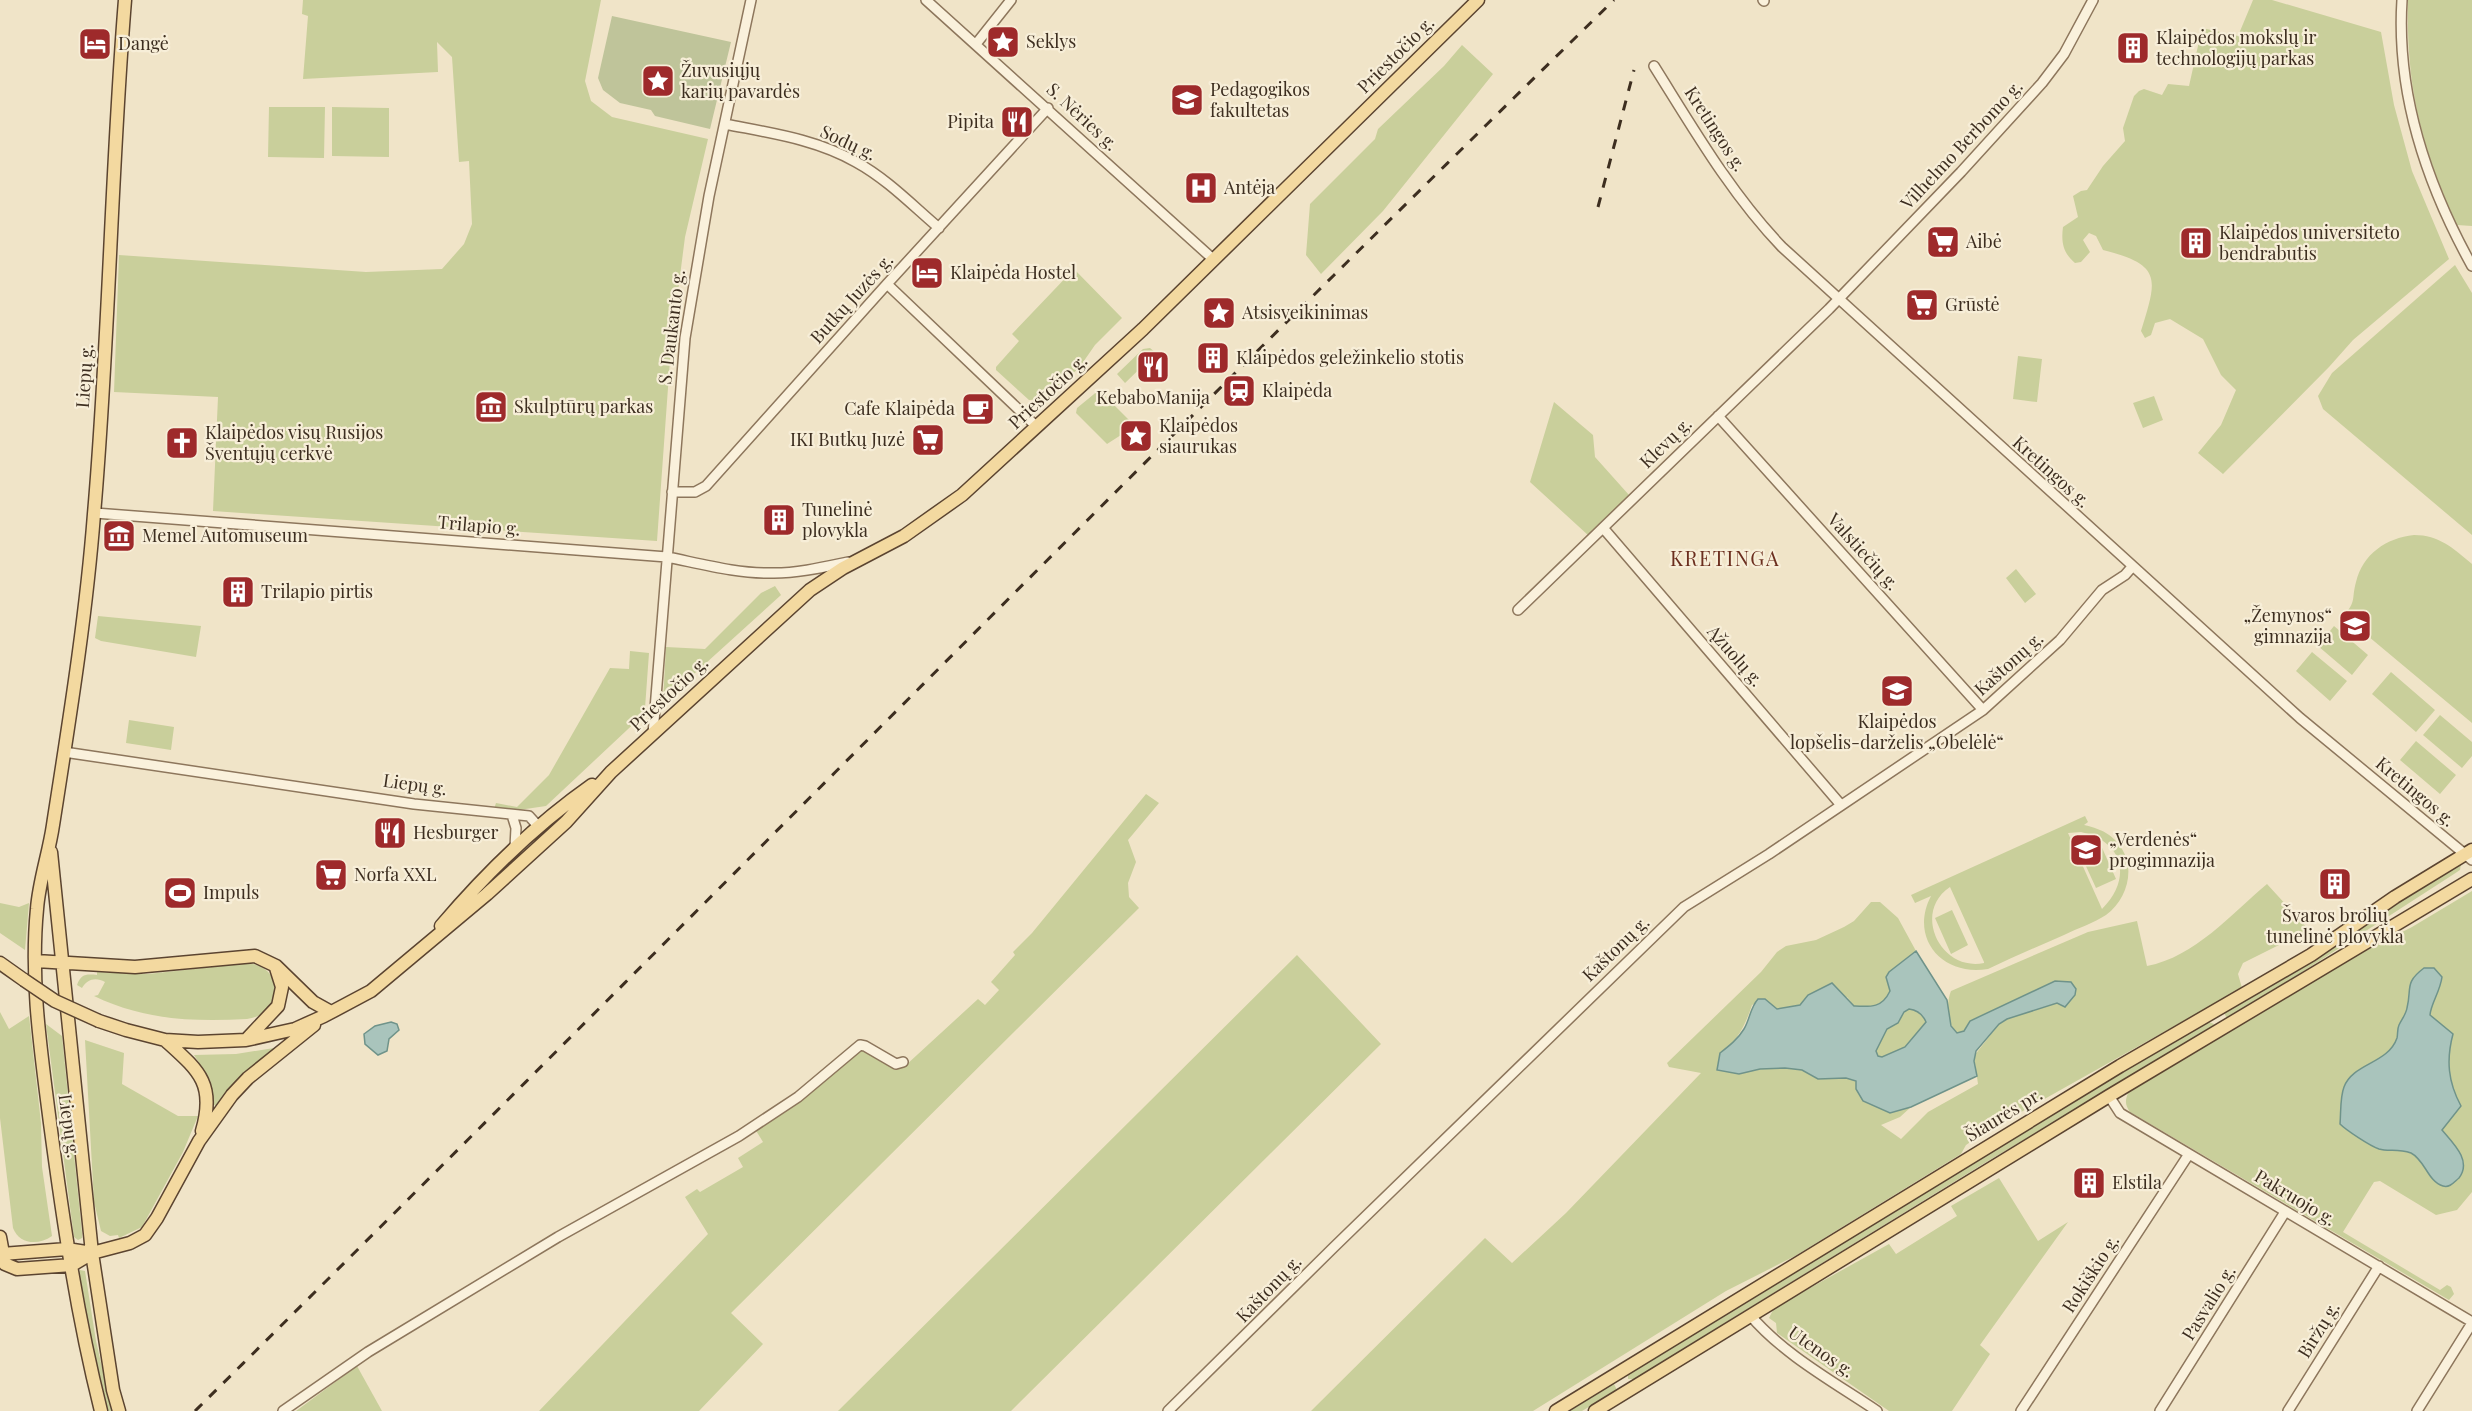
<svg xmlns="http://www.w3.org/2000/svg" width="2472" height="1411" font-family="'Playfair Display',serif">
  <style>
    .green { fill: #c9cf9b; fill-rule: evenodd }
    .cemetery { fill: #bfc49a }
    .water { fill: #a9c4bc; stroke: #6f938a; stroke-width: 1.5; fill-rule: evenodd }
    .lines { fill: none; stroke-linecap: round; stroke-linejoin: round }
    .minor-casing { stroke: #8d765c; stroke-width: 12 }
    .major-casing { stroke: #5b4430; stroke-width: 15 }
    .minor { stroke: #faf1dc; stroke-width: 9 }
    .major { stroke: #f3d9a0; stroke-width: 12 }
    .rail { stroke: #3d2e20; stroke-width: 3; stroke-dasharray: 10 10; stroke-linecap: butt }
    .major-bridge-casing { stroke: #5b4430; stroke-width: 15; stroke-linecap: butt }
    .major-bridge { stroke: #f3d9a0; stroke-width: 12 }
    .labels { text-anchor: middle; stroke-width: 4.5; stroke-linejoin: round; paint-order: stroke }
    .poi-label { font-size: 18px; fill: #3d2e20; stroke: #f7eed8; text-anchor: start }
    .street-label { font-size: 18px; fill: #3d2e20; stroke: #f7eed8 }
    .neighbourhood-label { font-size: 20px; letter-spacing: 1.5px; fill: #6b2e1e; stroke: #f7eed8 }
  </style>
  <rect width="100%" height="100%" fill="#f0e4c8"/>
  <path class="green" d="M303,0H601L585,81L591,101L612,117L708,139L685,237L671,346L657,541L213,511L218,397L114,392L119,255L366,272L442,269L464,244L472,224L469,161L459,162L452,57L437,42L438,72L303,79L308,16L302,14Z
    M2253,0H2272L2381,32L2394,105L2412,171L2449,259L2353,340L2329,367L2223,474L2198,453L2221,425L2236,390L2221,375L2203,339L2170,319L2155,323L2151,335L2145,338L2141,331C2157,279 2163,265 2103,250L2096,236L2089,233L2083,240L2090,252L2081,262L2075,263C2063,253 2061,242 2063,227L2078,217L2073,196L2081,191L2087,190L2103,166L2125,141L2123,128L2134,96L2139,91L2144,89L2162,95L2168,84L2189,86L2202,28L2238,36Z
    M2408,0H2472V226L2457,225C2421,146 2406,88 2408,0Z
    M1462,45L1493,74L1383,211L1321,274L1306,255L1310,204L1375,139L1378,129L1444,66Z
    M269,107H325L324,158L268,157Z
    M332,107L389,108V157L332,156Z
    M2455,265L2472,293V535L2323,409L2318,396L2332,373Z
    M1074,269L1122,318L1095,345L1079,368L1043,399L1029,400L996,370V367L1019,341L1012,334Z
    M1150,348L1156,353L1125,383L1117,374L1143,349Z
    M2018,356L2042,359L2037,402L2013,399Z
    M1099,390L1135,426L1107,444L1076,413L1077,408Z
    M2154,396L2163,420L2143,428L2133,403Z
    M1554,402L1593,435L1595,457L1629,495L1589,536L1530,482Z
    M2414,535C2439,535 2453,548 2472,564V723L2344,616C2357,599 2351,601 2356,582C2363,554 2386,538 2414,535Z
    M2016,569L2036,594L2025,603L2006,578Z
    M775,586L781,595L663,702L666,647L705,649L761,593Z
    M98,616L201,626L196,657L101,641L95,638Z
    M2334,626L2368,655L2352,675L2318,646Z
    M630,651L649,653L645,708L643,715L546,806L512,811L494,809L496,803L517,807L549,775L610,668L629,669Z
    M2312,652L2347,681L2330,701L2296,671Z
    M2391,672L2435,710L2416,732L2372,694Z
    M2440,715L2472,742V756L2462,768L2423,735Z
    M129,720L174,727L171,750L126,743Z
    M2416,741L2456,775L2440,794L2400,760Z
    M1146,794L1159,803L1128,840L1136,862L1128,883L1129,897L1139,908L731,1313L763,1344L699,1411H539L708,1234L685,1197L697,1189L700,1192L743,1167L738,1158L763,1142L755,1129L789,1108L859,1052L865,1050L898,1067L905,1066L978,999L985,1005L999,990L991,982L1015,955L1013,952L1032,933Z
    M2085,816L2088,822L2084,825C2103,829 2118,837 2126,857C2133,878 2124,902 2106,915C2094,923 2078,928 2064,935C2039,946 2013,957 1988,969C1942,977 1909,938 1931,896L1915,903L1911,895ZM2081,832C2123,841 2133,878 2102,909L2068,833ZM1950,887L1984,962V963C1940,972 1912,912 1950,887Z
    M2099,841L2116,879L2096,888L2079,851Z
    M2461,864L2460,870L2454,874L2228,1020L2224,1013L2307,965L2402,900Z
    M2267,884L2309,930L2243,963L2238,974L2242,988L1982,1134L1966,1145L1961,1154L1795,1256L1726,1291L1533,1411H1311L1485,1238L1512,1263L1566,1213L1701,1073L1669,1067L1667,1063L1761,972L1777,952L1786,946L1816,940L1844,927L1854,921L1871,902H1880L1898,918L1916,951L1900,963L1886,977L1890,991C1882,1008 1871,1007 1854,1006L1847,997L1808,995L1800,1005L1777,1009L1765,999L1752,1005C1745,1026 1738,1040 1720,1054L1717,1069L1739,1074L1760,1069L1785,1068L1802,1070L1818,1079L1846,1078L1857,1081L1890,1113L1911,1107L1900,1117L1881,1125L1901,1139L1928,1112L1978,1084L1974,1056L1999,1024L2007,1019L2057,1003L2055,981L1971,1021L1961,1034C1946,1030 1946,1002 1951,991L2088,932L2137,921L2147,966C2195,957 2231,914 2267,884Z
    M2472,891V1192L2457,1210L2436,1215L2380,1181L2374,1182L2343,1232L2440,1290L2447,1285L2451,1287L2454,1294L2449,1300L2130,1112C2125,1105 2125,1101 2128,1093L2359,954L2412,927Z
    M0,903L19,907L29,903L25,950L0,933Z
    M1952,910L1968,945L1951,954L1935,918Z
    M1297,955L1381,1044L1011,1411H838Z
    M248,963C269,966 278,979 275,1000H273C268,1012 260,1017 247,1019C193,1022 144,1020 94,996L98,995L105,982C96,977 87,979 82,988L77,985C81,974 86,974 97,975V972L148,974Z
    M1909,1009C1917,1010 1923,1015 1926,1022L1905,1047L1882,1057L1878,1056L1876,1051L1887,1028C1897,1024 1900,1014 1909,1009Z
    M0,1012L9,1029L29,1016L41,1123L42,1167L52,1236C38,1246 19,1244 13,1228L0,1118Z
    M2209,1022L2214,1024L2213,1028L1983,1164L1634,1379H1628V1375L1631,1372L2126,1069Z
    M46,1024L62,1036L82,1233V1238L78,1240L74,1237Z
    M85,1040L124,1053L122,1084L178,1116H198L183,1152L142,1227L119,1238L118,1235L110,1236L101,1231L94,1202Z
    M280,1047L226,1093L217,1106L214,1105L210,1080L194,1055L236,1054Z
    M1999,1178L2038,1241L2068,1222L1980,1345L1990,1354L1952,1411H1889L1777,1333L1776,1323L1769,1318L1774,1308L1889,1244L1896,1254L1957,1216L1951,1206Z
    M80,1270L85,1271L96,1341L112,1411H107L101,1391L79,1272Z
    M357,1366L382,1411H296Z
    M1613,1382L1617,1390L1582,1411H1567Z"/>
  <path class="cemetery" d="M612,16L731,42L710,129L655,116L651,110L620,103L603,90L598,78Z"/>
  <path class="water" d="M1916,951L1947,1000L1951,1026L1957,1033L1964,1031L1970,1021L2055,981L2071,982L2076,989L2075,995L2065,1007L2057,1003L2007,1019L1999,1024L1976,1051L1974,1061L1977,1076L1911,1107L1890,1113L1863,1101L1856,1089V1081L1846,1078L1818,1079L1802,1070L1785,1068L1760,1069L1739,1074L1717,1070L1720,1053C1729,1046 1738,1039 1744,1029C1750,1019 1750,1008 1758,999H1765L1777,1009L1800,1005L1808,995L1832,983L1854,1006C1871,1007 1882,1008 1890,991L1886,977L1889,972ZM1909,1009C1917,1010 1923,1015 1926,1022L1905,1047L1882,1057L1878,1056L1876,1051L1887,1029L1898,1023L1904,1012Z
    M2424,968H2434L2442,977C2440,992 2431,1003 2430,1015L2453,1034C2446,1060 2448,1082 2461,1106L2442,1130C2454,1144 2472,1161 2459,1178C2454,1182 2450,1188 2443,1186C2428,1182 2425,1160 2411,1153C2397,1148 2389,1152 2379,1149C2370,1146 2346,1130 2340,1124C2341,1112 2340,1097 2344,1087C2353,1063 2388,1064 2397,1038C2398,1034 2397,1029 2399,1025C2402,1019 2406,1014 2407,1008C2412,988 2404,983 2424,968Z
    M391,1022L397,1024L399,1030L389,1039L387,1051L378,1055L365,1044L364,1034L375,1026Z"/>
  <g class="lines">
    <g class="minor-casing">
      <path id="minor" d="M926,0L1214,260
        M1763,0L1764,1
        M2402,0C2396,94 2427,185 2472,266
        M976,44L1011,0
        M1654,66C1693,128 1731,194 1782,247L2300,718L2472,860
        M725,124C770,133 816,139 856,162C887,179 912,205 939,228
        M887,284L1037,427
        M1718,416L1983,710
        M672,492H695L706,486L887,284L1048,108
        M95,513L667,557C702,564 738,574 774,573C799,573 824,567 848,562
        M1604,529L1841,805
        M1518,610L1829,309L1961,172L2042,83L2064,54L2093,0
        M653,734L685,338L709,196L751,0
        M64,752L414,804L529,816L538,826
        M512,815L516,828L515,847
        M2109,1096L2120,1113L2472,1322
        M1750,1315C1784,1355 1834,1382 1877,1411
        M283,1411L368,1352L558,1237L739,1136L798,1097L860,1045L865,1046L896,1064L903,1062
        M1168,1411L1334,1247L1684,907L1769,854L1983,710L2060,640L2102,590L2125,575L2132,567
        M2021,1411L2189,1154
        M2160,1411L2285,1212
        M2288,1411L2379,1266
        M2417,1411L2472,1323"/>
    </g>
    <g class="major-casing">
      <path id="major" d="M51,852L92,1253L113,1390L119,1411
        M441,926C486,873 535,825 592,785
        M36,961L135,967L255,956L276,966L313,1002L331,1012
        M0,963L24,980
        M99,1021L126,1030L165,1040L198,1042L246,1040L295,1029L324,1016L371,991L487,894L566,822L611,772L810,590L843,568L904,536L962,495L1143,329L1478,0
        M165,1040C198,1070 216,1083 202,1131
        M246,1040L278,1006L282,987L276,968
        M0,1237L5,1264L17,1269L72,1265L92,1253L130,1243L145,1235L157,1218L199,1141L232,1095L248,1078L314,1025
        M2,1254L67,1249L92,1253
        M101,1411C77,1316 63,1220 50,1123C41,1052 30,981 37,909C39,881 49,853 53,825C69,722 86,618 94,514C109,343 111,171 125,0
        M1556,1411L2120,1066L2311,955L2395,897L2472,850
        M1595,1411L2109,1096L2472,879"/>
    </g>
    <use href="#minor" class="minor"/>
    <use href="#major" class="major"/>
    <path class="rail" d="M1598,207L1634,70
      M195,1411C669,942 1136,466 1614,0"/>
    <g class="major-bridge-casing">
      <path id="major-bridge" d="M24,980L55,1001L99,1021"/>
    </g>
    <use href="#major-bridge" class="major-bridge"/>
  </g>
  <defs>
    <g id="sight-square" transform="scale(1.725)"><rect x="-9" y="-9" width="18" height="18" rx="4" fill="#9e2a2b" stroke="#f7eed8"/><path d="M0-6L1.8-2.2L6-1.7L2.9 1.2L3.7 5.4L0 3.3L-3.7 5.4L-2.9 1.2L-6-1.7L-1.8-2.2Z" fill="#fff"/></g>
    <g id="hotel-square" transform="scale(1.725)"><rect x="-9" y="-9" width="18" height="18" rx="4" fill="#9e2a2b" stroke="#f7eed8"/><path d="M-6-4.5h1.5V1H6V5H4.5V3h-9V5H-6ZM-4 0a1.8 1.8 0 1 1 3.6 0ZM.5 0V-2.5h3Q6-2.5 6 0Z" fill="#fff"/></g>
    <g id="building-square" transform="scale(1.725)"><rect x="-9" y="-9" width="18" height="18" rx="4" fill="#9e2a2b" stroke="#f7eed8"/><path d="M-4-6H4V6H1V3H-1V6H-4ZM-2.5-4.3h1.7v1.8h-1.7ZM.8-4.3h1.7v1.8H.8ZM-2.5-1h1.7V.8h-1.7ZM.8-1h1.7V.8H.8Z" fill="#fff"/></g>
    <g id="university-square" transform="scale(1.725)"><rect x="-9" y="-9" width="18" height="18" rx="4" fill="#9e2a2b" stroke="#f7eed8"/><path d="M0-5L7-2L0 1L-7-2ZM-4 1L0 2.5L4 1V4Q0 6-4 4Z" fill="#fff"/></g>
    <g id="restaurant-square" transform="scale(1.725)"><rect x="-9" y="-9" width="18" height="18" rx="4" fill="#9e2a2b" stroke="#f7eed8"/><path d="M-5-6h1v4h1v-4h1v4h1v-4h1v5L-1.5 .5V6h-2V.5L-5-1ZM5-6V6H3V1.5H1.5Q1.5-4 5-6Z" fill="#fff"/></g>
    <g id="hospital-square" transform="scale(1.725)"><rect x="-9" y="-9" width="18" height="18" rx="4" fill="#9e2a2b" stroke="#f7eed8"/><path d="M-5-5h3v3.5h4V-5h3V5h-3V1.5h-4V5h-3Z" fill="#fff"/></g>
    <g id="supermarket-square" transform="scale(1.725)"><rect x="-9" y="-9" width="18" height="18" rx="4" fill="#9e2a2b" stroke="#f7eed8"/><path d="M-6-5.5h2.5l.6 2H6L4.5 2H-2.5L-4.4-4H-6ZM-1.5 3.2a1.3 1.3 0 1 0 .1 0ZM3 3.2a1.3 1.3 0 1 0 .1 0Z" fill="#fff"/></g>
    <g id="station-square" transform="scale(1.725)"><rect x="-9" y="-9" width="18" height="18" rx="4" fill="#9e2a2b" stroke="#f7eed8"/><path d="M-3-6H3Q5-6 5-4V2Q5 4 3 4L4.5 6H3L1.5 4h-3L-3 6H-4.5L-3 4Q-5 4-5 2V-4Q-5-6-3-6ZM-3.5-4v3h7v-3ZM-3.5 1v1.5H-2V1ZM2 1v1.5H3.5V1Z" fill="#fff"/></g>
    <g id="museum-square" transform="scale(1.725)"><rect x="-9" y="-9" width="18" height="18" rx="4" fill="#9e2a2b" stroke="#f7eed8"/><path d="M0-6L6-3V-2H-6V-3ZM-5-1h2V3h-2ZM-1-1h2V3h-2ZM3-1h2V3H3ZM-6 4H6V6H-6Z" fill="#fff"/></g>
    <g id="cafe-square" transform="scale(1.725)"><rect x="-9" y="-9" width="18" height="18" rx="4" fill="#9e2a2b" stroke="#f7eed8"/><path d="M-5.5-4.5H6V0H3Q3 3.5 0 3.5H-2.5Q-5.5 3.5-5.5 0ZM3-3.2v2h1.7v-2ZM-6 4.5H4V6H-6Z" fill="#fff"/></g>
    <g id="church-square" transform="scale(1.725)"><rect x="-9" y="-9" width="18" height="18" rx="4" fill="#9e2a2b" stroke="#f7eed8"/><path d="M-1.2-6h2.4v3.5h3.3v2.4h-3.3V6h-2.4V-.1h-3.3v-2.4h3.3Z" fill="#fff"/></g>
    <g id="school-square" transform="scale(1.725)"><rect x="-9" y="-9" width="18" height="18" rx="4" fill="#9e2a2b" stroke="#f7eed8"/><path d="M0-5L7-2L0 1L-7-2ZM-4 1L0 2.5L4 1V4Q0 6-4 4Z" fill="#fff"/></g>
    <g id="stadium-square" transform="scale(1.725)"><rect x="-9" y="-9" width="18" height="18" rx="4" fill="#9e2a2b" stroke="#f7eed8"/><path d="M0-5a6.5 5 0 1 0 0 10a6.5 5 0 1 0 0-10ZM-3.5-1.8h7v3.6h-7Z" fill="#fff"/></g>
  </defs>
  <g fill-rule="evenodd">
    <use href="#sight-square" x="1003" y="42"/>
    <use href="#hotel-square" x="95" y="44"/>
    <use href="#building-square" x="2133" y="48"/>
    <use href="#sight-square" x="658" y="81"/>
    <use href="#university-square" x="1187" y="100"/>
    <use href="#restaurant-square" x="1017" y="122"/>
    <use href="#hospital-square" x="1201" y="188"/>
    <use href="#supermarket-square" x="1943" y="242"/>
    <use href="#building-square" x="2196" y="243"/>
    <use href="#hotel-square" x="927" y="273"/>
    <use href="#supermarket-square" x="1922" y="305"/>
    <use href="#sight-square" x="1219" y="313"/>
    <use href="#building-square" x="1213" y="358"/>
    <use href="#restaurant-square" x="1153" y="367"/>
    <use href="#station-square" x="1239" y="391"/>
    <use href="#museum-square" x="491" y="407"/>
    <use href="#cafe-square" x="978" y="409"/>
    <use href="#sight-square" x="1136" y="436"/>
    <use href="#supermarket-square" x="928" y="440"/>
    <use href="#church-square" x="182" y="443"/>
    <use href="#building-square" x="779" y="520"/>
    <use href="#museum-square" x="119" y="536"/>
    <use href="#building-square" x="238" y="592"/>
    <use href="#school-square" x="2355" y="626"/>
    <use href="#school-square" x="1897" y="691"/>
    <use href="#restaurant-square" x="390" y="833"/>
    <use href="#school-square" x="2086" y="850"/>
    <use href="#supermarket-square" x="331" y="875"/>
    <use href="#building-square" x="2335" y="884"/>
    <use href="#stadium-square" x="180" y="893"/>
    <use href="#building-square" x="2089" y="1183"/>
  </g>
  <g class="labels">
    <g class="poi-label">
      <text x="2156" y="44">Klaipėdos mokslų ir<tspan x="2156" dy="21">technologijų parkas</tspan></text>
      <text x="1026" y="48">Seklys</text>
      <text x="118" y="50">Dangė</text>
      <text x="681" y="77">Žuvusiųjų<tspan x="681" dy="21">karių pavardės</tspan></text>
      <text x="1210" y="96">Pedagogikos<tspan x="1210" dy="21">fakultetas</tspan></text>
      <text x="994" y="128" text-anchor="end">Pipita</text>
      <text x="1224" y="194">Antėja</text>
      <text x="2219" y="239">Klaipėdos universiteto<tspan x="2219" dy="21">bendrabutis</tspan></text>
      <text x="1966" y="248">Aibė</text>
      <text x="950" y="279">Klaipėda Hostel</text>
      <text x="1945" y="311">Grūstė</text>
      <text x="1242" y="319">Atsisveikinimas</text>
      <text x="1236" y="364">Klaipėdos geležinkelio stotis</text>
      <text x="1262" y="397">Klaipėda</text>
      <text x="1153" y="404" text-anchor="middle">KebaboManija</text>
      <text x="514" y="413">Skulptūrų parkas</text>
      <text x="955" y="415" text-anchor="end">Cafe Klaipėda</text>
      <text x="1159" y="432">Klaipėdos<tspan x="1159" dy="21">siaurukas</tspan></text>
      <text x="205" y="439">Klaipėdos visų Rusijos<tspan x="205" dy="21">Šventųjų cerkvė</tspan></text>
      <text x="905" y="446" text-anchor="end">IKI Butkų Juzė</text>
      <text x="802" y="516">Tunelinė<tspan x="802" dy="21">plovykla</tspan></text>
      <text x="142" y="542">Memel Automuseum</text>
      <text x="261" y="598">Trilapio pirtis</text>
      <text x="2332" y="622" text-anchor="end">„Žemynos“<tspan x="2332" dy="21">gimnazija</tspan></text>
      <text x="1897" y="728" text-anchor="middle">Klaipėdos<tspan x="1897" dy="21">lopšelis-darželis „Obelėlė“</tspan></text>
      <text x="413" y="839">Hesburger</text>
      <text x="2109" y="846">„Verdenės“<tspan x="2109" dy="21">progimnazija</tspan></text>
      <text x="354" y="881">Norfa XXL</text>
      <text x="203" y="899">Impuls</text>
      <text x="2335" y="922" text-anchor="middle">Švaros brolių<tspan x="2335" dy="21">tunelinė plovykla</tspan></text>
      <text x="2112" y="1189">Elstila</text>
    </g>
    <g class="street-label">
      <text transform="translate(1396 55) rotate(-45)" y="6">Priestočio g.</text>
      <text transform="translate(1082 117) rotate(43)" y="6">S. Nėries g.</text>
      <text transform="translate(1715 129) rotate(57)" y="6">Kretingos g.</text>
      <text transform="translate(848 143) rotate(25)" y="6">Sodų g.</text>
      <text transform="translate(1962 145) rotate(-47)" y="6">Vilhelmo Berbomo g.</text>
      <text transform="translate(852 299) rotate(-48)" y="6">Butkų Juzės g.</text>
      <text transform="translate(672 327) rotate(-83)" y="6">S. Daukanto g.</text>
      <text transform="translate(85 376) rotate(-86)" y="6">Liepų g.</text>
      <text transform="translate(1048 392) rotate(-43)" y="6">Priestočio g.</text>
      <text transform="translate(1666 443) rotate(-44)" y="6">Klevų g.</text>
      <text transform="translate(2051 472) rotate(42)" y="6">Kretingos g.</text>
      <text transform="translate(479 526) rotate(5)" y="6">Trilapio g.</text>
      <text transform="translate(1863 552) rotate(48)" y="6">Valstiečių g.</text>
      <text transform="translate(1735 656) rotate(49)" y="6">Ąžuolų g.</text>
      <text transform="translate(2009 664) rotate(-42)" y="6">Kaštonų g.</text>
      <text transform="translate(669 694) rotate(-43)" y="6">Priestočio g.</text>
      <text transform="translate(415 785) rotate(8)" y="6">Liepų g.</text>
      <text transform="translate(2415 792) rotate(40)" y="6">Kretingos g.</text>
      <text transform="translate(1616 949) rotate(-44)" y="6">Kaštonų g.</text>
      <text transform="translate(2004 1115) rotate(-31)" y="6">Šiaurės pr.</text>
      <text transform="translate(69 1126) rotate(82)" y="6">Liepų g.</text>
      <text transform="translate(2295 1198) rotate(31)" y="6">Pakruojo g.</text>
      <text transform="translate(2091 1274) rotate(-57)" y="6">Rokiškio g.</text>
      <text transform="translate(1269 1289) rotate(-46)" y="6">Kaštonų g.</text>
      <text transform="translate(2209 1303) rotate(-58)" y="6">Pasvalio g.</text>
      <text transform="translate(2319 1330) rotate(-58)" y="6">Biržų g.</text>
      <text transform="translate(1821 1352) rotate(35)" y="6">Utenos g.</text>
    </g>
    <g class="neighbourhood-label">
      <text x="1725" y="566">KRETINGA</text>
    </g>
  </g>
</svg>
